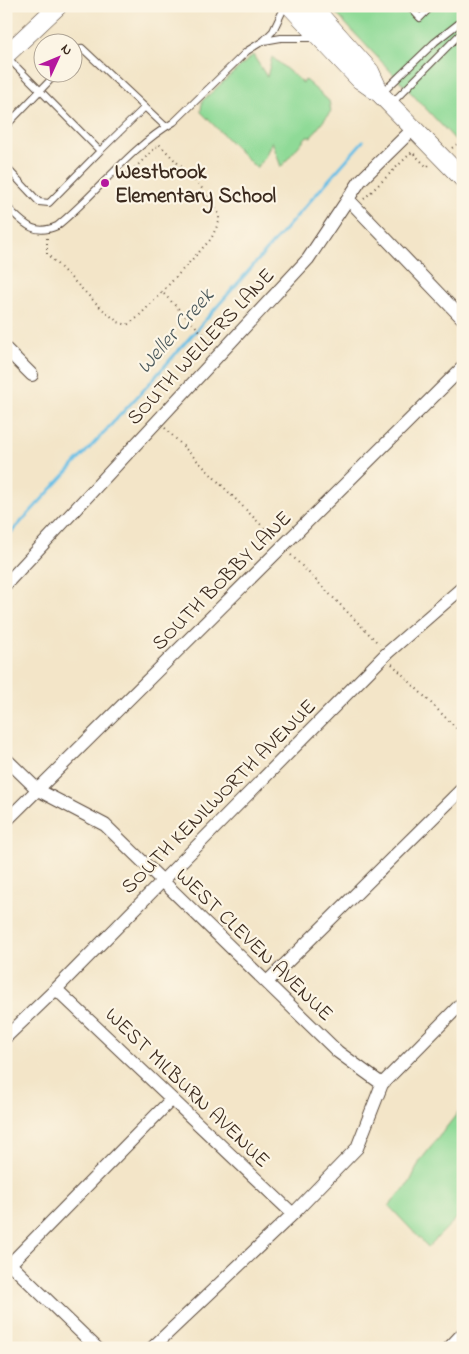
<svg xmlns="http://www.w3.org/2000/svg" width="469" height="1354" font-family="'Indie Flower',sans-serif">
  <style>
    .green { fill: #8fda97; stroke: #65825a }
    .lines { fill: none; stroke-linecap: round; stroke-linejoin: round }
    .stream { stroke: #69bfe6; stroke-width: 3 }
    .lane-casing { stroke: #574638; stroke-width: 8 }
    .street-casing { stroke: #574638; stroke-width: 14 }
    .secondary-casing { stroke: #574638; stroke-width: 19 }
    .path { stroke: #574638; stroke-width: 2; stroke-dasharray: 1 4; stroke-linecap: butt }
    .lane { stroke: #fff; stroke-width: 6 }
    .street { stroke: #fff; stroke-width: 12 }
    .secondary { stroke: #fff; stroke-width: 18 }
    .poi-dot { fill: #b5179e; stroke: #fcf5e5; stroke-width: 2 }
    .labels { text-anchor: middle; stroke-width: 4.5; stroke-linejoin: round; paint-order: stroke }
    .poi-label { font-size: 21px; font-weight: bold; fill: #3b2a1e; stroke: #fcf5e5; text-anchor: start }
    .street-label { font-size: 21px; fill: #3b2a1e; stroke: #fcf5e5 }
    .water-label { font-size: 22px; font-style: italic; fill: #49575a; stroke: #fcf5e5 }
  </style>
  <rect width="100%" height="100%" fill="#fcf5e5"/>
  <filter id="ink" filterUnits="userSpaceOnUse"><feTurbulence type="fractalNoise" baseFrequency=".02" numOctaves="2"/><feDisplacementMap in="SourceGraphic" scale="10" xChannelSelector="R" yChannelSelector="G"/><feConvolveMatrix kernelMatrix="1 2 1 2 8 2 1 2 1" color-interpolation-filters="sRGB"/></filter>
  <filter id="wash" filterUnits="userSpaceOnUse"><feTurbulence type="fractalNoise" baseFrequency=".0096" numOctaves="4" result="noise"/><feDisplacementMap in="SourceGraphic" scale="20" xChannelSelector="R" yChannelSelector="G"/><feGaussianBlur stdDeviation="1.12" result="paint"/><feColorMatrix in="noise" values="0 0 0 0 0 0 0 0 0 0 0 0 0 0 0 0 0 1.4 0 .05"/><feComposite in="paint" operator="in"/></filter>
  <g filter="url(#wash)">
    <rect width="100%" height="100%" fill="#f3e5c8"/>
    <path class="green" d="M329,6H463V148Z
      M253,55L267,77L272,57L303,83L305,80L329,101L331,111L311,137L307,136L281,167L272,141L265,157L256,168L201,112L202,101Z
      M463,1106V1212L428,1247L389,1206L410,1182L420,1161Z"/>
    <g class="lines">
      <path class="stream" d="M6,538L148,385L363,141"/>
    </g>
  </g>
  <g filter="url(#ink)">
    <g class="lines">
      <g class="lane-casing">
        <path id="lane" d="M409,6L420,18L432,6
          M264,41L281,38H314
          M6,56L100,151L145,107
          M72,58L82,48L166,127
          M382,93L435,42L463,20
          M392,103L463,31
          M6,126L58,72
          M6,167L39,202L49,203L100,151
          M6,206C23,222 33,237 57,226C98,193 128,149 174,122L247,51L263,41L273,31L285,6"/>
      </g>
      <g class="street-casing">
        <path id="street" d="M348,199L463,319
          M6,349L32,375
          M6,584L308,259L360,181L414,128
          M6,759L38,790L105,825L338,1052L382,1084
          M6,821L463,367
          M267,982L463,788
          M56,989L293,1214
          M6,1037L56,989L386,654L463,587
          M6,1260L97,1348
          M10,1264L171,1100
          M152,1348L293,1214L357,1148L382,1084L463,1002
          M449,1348L463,1333"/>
      </g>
      <g class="secondary-casing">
        <path id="secondary" d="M290,6L360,80L380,94L463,179
          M312,6L370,71L380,93
          M6,55L58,6"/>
      </g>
      <path class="path" d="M452,148L463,140
        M122,176L136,167L159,144L201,187L219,214V222L211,239L162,292
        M364,199L412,152L427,167L430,164
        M47,238V254L101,308L118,322L127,325L137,318L162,292L213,344
        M165,428L274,538
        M291,555L379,644
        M392,664L463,735"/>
      <use href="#lane" class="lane"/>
      <use href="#street" class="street"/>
      <use href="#secondary" class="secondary"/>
    </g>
  </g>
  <circle class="poi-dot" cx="105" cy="183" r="5"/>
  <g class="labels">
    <g class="poi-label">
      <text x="115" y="178">Westbrook<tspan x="115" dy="24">Elementary School</tspan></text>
    </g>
    <g class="street-label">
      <text transform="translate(200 346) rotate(-47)" y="7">SOUTH WELLERS LANE</text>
      <text transform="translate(221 580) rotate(-45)" y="7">SOUTH BOBBY LANE</text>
      <text transform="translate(218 796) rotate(-45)" y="7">SOUTH KENILWORTH AVENUE</text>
      <text transform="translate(255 944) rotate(44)" y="7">WEST CLEVEN AVENUE</text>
      <text transform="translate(188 1087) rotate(44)" y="7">WEST MILBURN AVENUE</text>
    </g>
    <g class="water-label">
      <text transform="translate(174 330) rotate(-49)" y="8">Weller Creek</text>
    </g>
  </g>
  <rect width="469" height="1354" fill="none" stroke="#fcf5e5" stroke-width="25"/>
  <g transform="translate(58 58) rotate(46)"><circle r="24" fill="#fcf5e5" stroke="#afa495"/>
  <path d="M0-4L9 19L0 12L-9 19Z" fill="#b5179e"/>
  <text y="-8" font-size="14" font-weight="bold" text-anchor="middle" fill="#3b2a1e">N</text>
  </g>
</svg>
